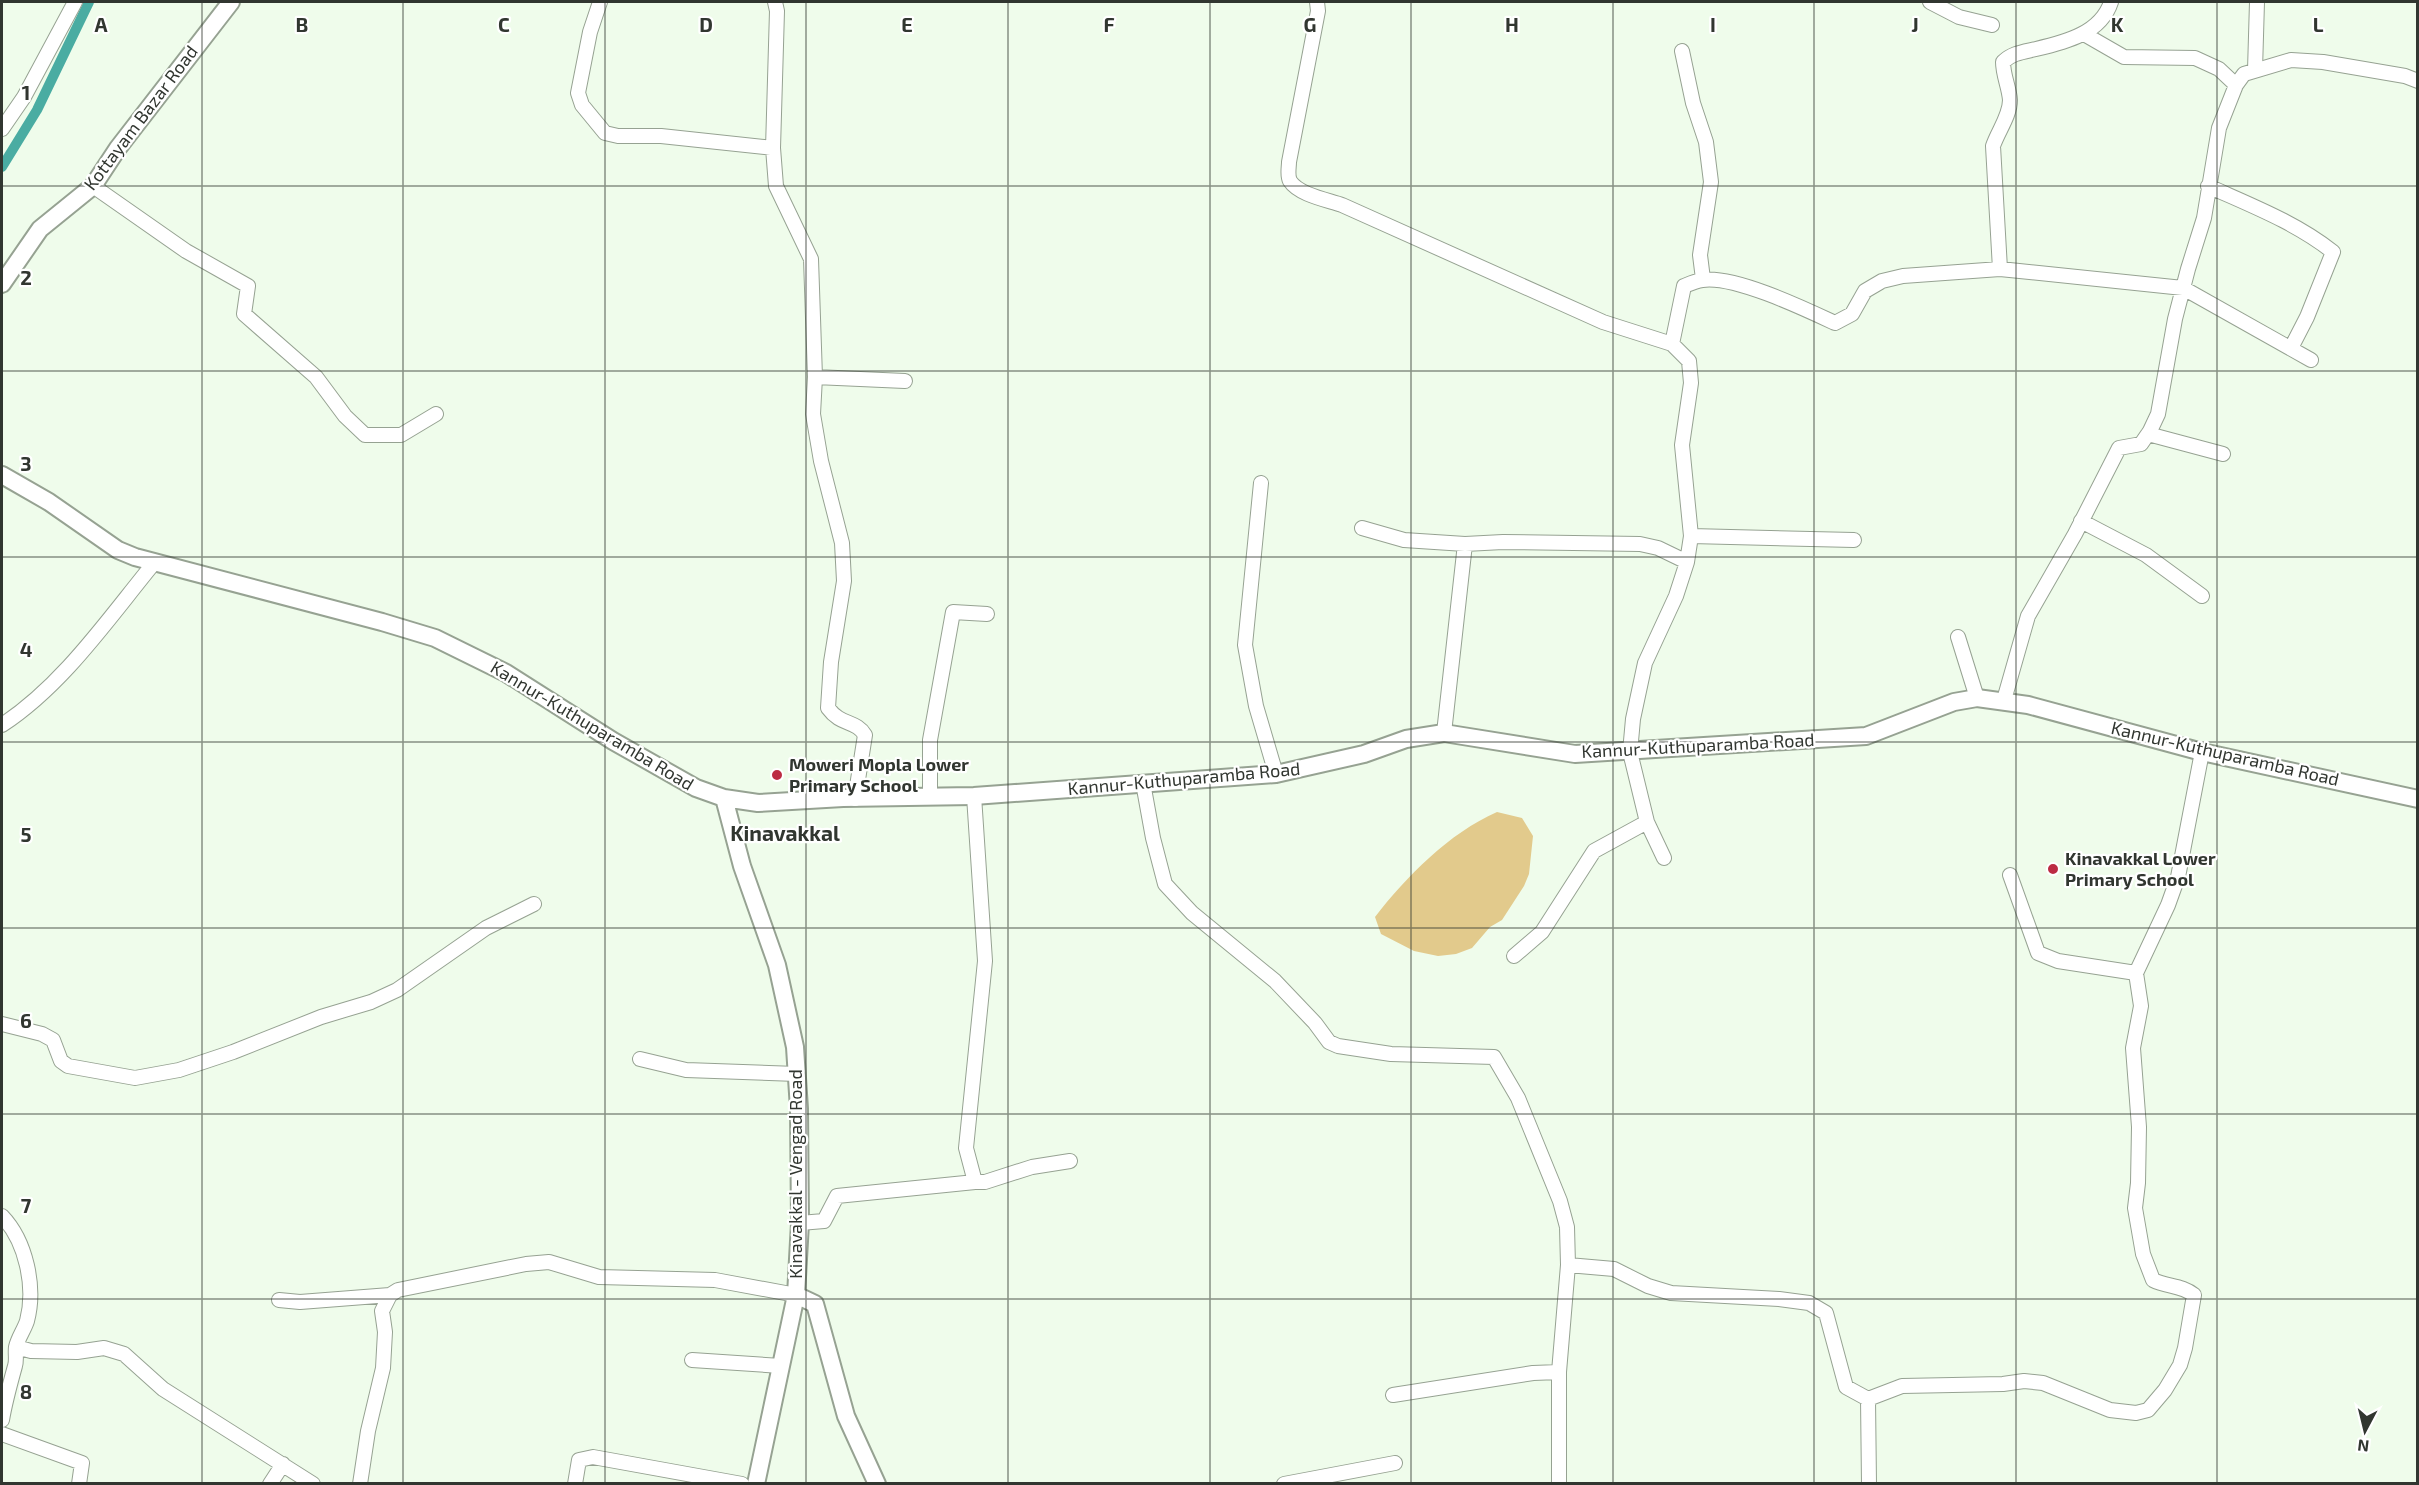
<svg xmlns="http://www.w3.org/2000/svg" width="2419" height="1485" font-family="'Exo 2',sans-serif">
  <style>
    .green { fill: #e2ca8c }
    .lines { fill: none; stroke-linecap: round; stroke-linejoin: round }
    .canal { stroke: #4aaca2; stroke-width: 10 }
    .minor-casing { stroke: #96a292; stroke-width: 16 }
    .major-casing { stroke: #96a292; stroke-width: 20 }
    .minor { stroke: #fff; stroke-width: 14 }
    .major { stroke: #fff; stroke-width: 16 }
    .grid { fill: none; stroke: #313630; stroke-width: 1.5; stroke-opacity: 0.55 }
    .poi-dot { fill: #bc2b43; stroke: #fff; stroke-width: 2 }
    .labels { text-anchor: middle; stroke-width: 4.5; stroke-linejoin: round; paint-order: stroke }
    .street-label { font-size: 18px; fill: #313630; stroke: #fff }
    .poi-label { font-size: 18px; font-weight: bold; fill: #313630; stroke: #fff; text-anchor: start }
    .quarter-label { font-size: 21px; font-weight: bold; fill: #313630; stroke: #fff }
    .grid-label { font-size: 20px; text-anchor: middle; font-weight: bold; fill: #313630; stroke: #fff; stroke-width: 4.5; stroke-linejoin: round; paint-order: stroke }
  </style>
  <rect width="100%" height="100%" fill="#effceb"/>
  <path class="green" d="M1497,812L1522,818L1533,836L1529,874L1524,886L1502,920L1490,927L1472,948L1456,954L1438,956L1414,951L1381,934L1375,917C1406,877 1449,833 1497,812Z"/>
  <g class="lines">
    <path class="canal" d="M2,167L37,110L89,2"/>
    <g class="minor-casing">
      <path id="minor" d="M600,2L590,32L578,93L582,105L605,133L618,136H661L773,148
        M775,2L777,11L773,148L776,186L811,259L815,377L813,414L821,461L842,543L844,581L831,662L828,708C841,726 856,720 865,735L855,799
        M1317,2L1318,11L1289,162C1289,168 1287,175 1290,181C1299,195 1328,200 1342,205L1603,322L1672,344L1689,361L1691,383L1682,445L1691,536L1687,562L1676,596L1645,663L1633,719L1630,752L1647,822L1664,858
        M1930,2L1959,17L1992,25
        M1682,51L1693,103L1706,142L1711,182L1700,255L1703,279
        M2255,70L2257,2
        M2236,85L2244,74L2291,60L2323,62L2405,76L2418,81
        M2,129L24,97L75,2
        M93,186L186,251L248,286L244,314L316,377L345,416L365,435H401L436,414
        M2208,186C2250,205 2297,223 2333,252L2307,317L2291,348
        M2000,269L2183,288L2311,360
        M1672,344L1684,286C1689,284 1696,281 1702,280C1734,275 1805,309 1835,323L1852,314L1865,291L1882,281L1903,276L2000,269L1993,146C1998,131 2010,116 2010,100C2009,87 2003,75 2003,62C2012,53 2023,52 2036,49C2066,42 2101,33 2111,2
        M815,377L905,381
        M2148,434L2223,454
        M1261,483L1245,645L1256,706L1276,774
        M2081,521L2146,555L2202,596
        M1362,528L1404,540L1465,544
        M1691,536L1854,540
        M1958,637L1977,698
        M2004,700L2028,616L2075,534L2119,448L2141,444L2150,431L2158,414L2175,319L2188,269L2204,218L2219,128L2236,85L2219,69L2195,58L2124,57L2084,34
        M2,725C63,685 108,619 154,563
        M1444,733L1465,544L1503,542L1640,544L1658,548L1687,562
        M1143,783L1153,838L1165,884L1192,913L1275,981L1315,1023L1329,1042L1338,1046L1391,1054L1494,1057L1518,1098L1560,1201L1567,1227L1568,1265L1614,1269L1648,1286L1671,1293L1779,1299L1809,1303L1826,1313L1846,1387L1868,1399L1869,1484
        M930,797V740L953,612L987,614
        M2010,875L2038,953L2058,961L2136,973
        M1514,956L1542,932L1594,851L1647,822
        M2,1024L42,1034L53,1040L61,1061L68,1066L135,1078L179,1070L233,1052L321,1017L371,1002L397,990L486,928L534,904
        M640,1059L686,1070L797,1074
        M975,1182H985L1032,1167L1070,1161
        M2,1216C26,1241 36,1287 27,1321C24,1330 18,1338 16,1347C15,1353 17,1360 15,1366C10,1384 5,1402 2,1420
        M800,1223L824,1221L837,1196L975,1182L966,1148L985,961L974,796
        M279,1300L300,1302L390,1295
        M16,1347L31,1351L77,1352L104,1348L124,1354L163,1389L313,1484
        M692,1360L781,1366
        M1393,1395L1533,1373L1559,1372
        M1868,1399L1902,1386L2003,1384L2024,1381L2043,1383L2110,1410L2136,1413L2148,1410L2165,1390L2180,1365L2185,1348L2194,1295C2182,1285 2167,1287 2153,1280L2143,1254L2135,1208L2138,1183L2139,1127L2133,1048L2141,1006L2136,973L2168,905L2178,877L2202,752
        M2,1434L82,1463L79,1484
        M270,1484L283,1464
        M360,1484L368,1431L383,1368L385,1332L382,1311L390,1295L398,1290L526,1264L549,1262L599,1277L715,1280L796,1295
        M575,1484L579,1460L593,1457L742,1484
        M1284,1484L1395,1463
        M1559,1484V1372L1568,1265"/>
    </g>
    <g class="major-casing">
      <path id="major" d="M2,284L40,229L93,186L118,148L231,2
        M2,475L49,502L118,550L135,557L382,622L435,638L506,673L613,741L696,788L724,798L758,803L843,798L974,796L1276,774L1364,754L1406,739L1444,733L1575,754L1866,736L1954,702L1977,698L2028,705L2202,752L2418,799
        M724,798L742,866L777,965L795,1047L799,1109L800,1223L796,1295L756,1484
        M796,1295L815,1304L846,1416L877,1484"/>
    </g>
    <use href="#minor" class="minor"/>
    <use href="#major" class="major"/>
  </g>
  <path class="grid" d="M202,2V1484M403,2V1484M605,2V1484M806,2V1484M1008,2V1484M1210,2V1484M1411,2V1484M1613,2V1484M1814,2V1484M2016,2V1484M2217,2V1484M2,186H2418M2,371H2418M2,557H2418M2,742H2418M2,928H2418M2,1114H2418M2,1299H2418"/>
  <g class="poi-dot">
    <circle cx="777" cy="775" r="6"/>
    <circle cx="2053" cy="869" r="6"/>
  </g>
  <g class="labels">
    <g class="street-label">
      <text transform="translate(141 118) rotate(-53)" y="6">Kottayam Bazar Road</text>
      <text transform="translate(592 726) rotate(31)" y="6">Kannur-Kuthuparamba Road</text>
      <text transform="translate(1698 746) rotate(-3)" y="6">Kannur-Kuthuparamba Road</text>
      <text transform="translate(2225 754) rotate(13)" y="6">Kannur-Kuthuparamba Road</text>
      <text transform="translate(1184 779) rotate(-5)" y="6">Kannur-Kuthuparamba Road</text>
      <text transform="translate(796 1174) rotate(-90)" y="6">Kinavakkal - Vengad Road</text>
    </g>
    <g class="poi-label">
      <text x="789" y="771">Moweri Mopla Lower<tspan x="789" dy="21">Primary School</tspan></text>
      <text x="2065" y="865">Kinavakkal Lower<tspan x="2065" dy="21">Primary School</tspan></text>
    </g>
    <g class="quarter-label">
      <text x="785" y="841">Kinavakkal</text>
    </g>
  </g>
  <g class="grid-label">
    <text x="101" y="32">A</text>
    <text x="302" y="32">B</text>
    <text x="504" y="32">C</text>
    <text x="706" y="32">D</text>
    <text x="907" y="32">E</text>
    <text x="1109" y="32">F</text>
    <text x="1310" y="32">G</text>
    <text x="1512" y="32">H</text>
    <text x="1713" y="32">I</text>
    <text x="1915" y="32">J</text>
    <text x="2117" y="32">K</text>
    <text x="2318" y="32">L</text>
    <text x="26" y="100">1</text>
    <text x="26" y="285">2</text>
    <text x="26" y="471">3</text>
    <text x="26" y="657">4</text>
    <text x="26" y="842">5</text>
    <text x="26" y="1028">6</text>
    <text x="26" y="1213">7</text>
    <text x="26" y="1399">8</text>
  </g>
  <rect width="2419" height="1485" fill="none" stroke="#313630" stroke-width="6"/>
  <g transform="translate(2365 1431) rotate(187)" stroke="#ffffff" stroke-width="4.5" paint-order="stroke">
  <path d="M0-4.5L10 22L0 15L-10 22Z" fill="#313630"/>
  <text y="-9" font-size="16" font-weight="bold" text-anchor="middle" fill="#313630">N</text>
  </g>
</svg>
